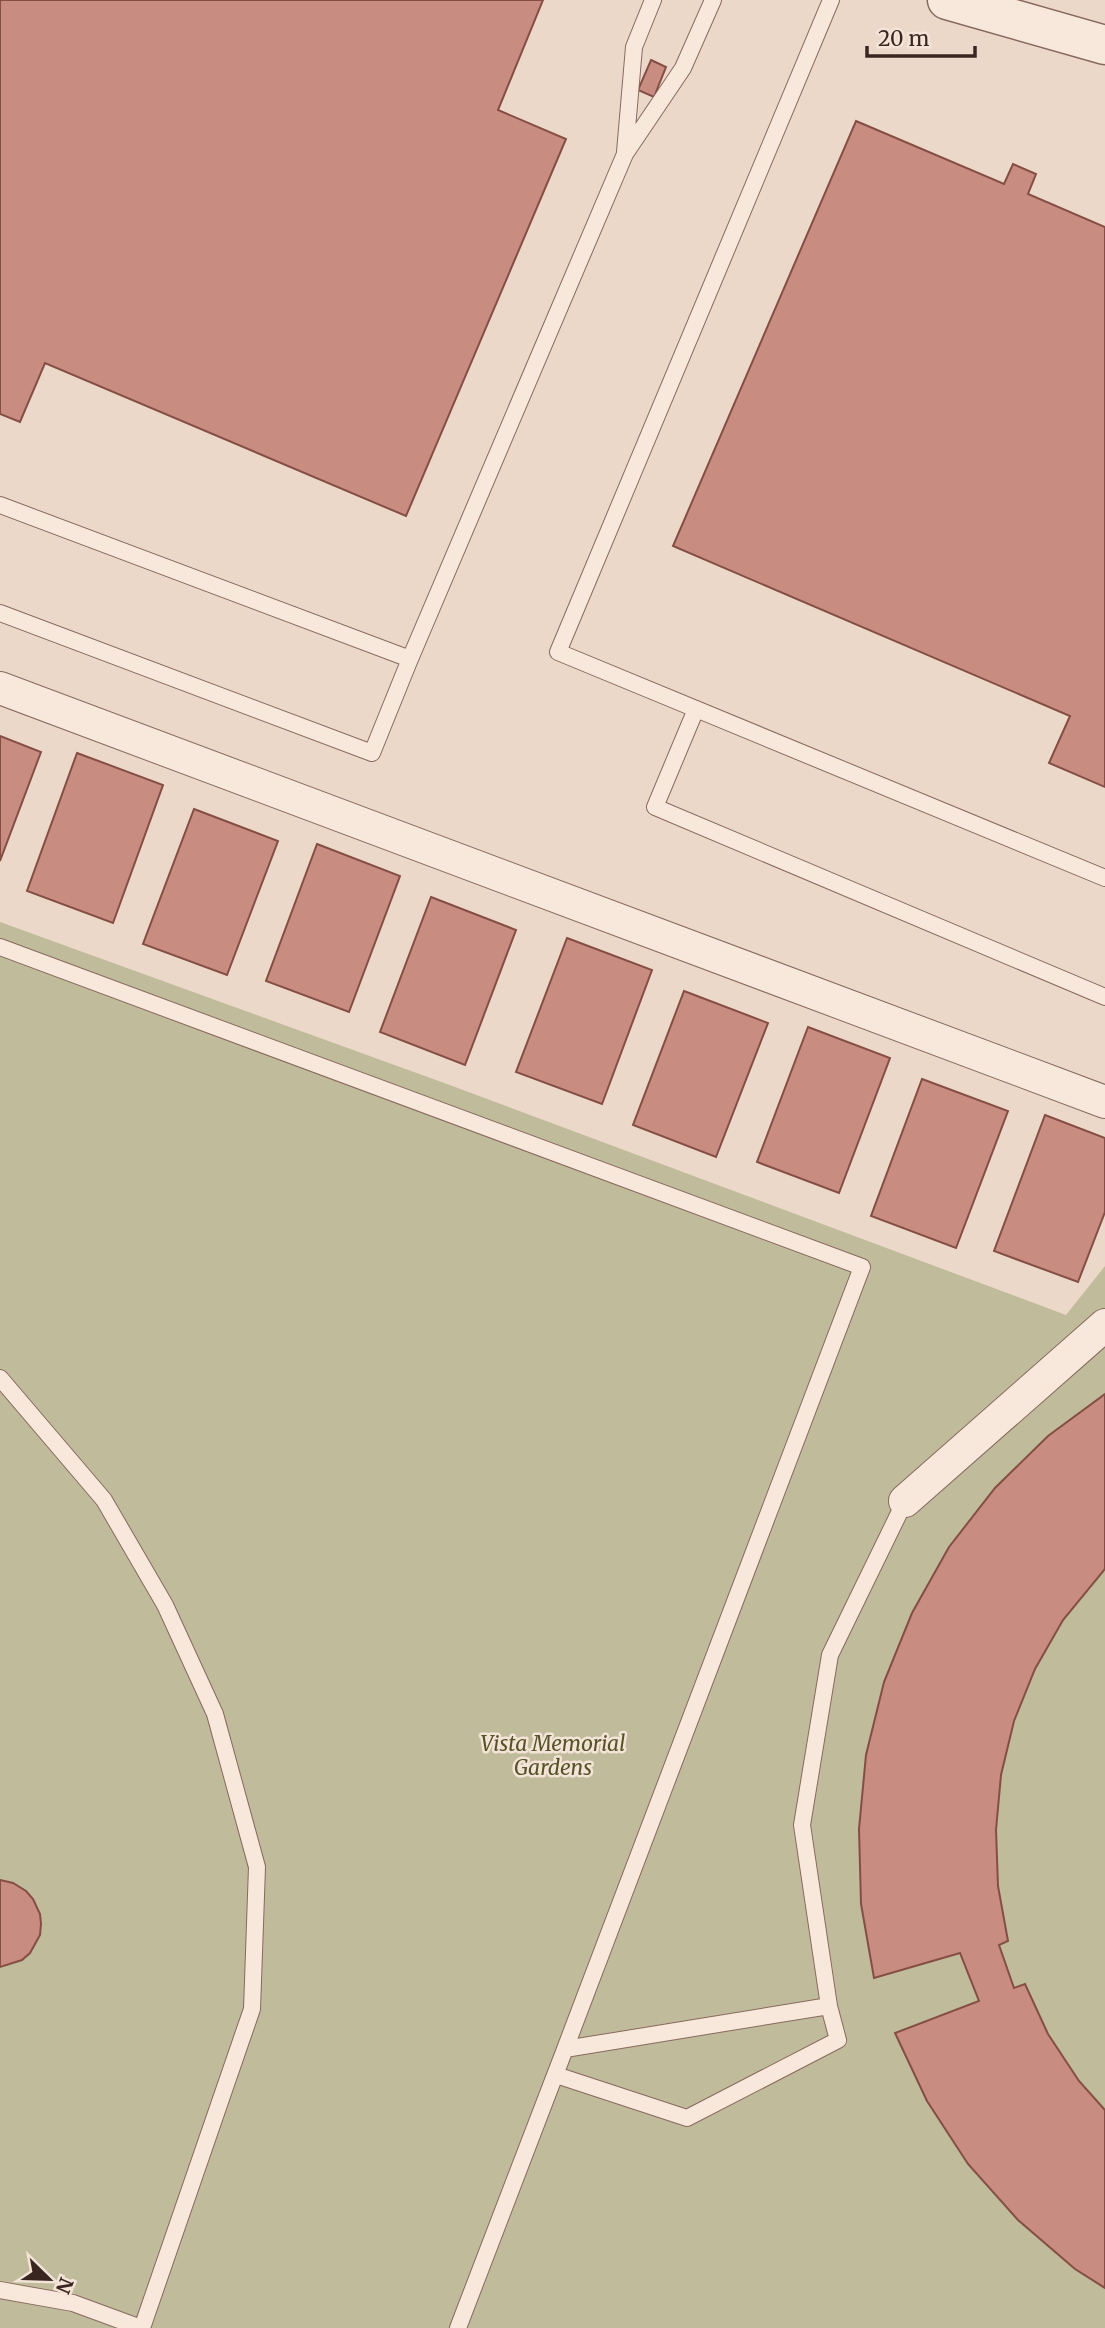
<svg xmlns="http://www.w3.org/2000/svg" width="1105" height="2328" font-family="Merriweather,serif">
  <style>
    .cemetery { fill: #c0bb9b }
    .building { fill: #c88c80; stroke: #854e45; stroke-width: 2 }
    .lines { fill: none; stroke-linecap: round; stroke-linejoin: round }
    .service-casing { stroke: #88695e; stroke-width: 18 }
    .minor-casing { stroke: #88695e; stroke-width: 34 }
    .tertiary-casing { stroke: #88695e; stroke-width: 41 }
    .service { stroke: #f7e8db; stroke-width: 16 }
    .minor { stroke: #f7e8db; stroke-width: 32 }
    .tertiary { stroke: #f7e8db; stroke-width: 38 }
    .labels { text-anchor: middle; stroke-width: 5; stroke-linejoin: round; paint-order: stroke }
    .park-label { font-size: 21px; font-style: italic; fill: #545428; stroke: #f4e4d7 }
  </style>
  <rect width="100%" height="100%" fill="#ecd8c8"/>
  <path class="cemetery" d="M0,922L447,1084L1066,1315L1105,1266V2328H0Z"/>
  <path class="building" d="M0,0H543L498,110L566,139L406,516L45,363L20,422L0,414Z
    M651,60L666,67L654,97L638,90Z
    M856,121L1004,184L1013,164L1036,174L1028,194L1105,227V787L1049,763L1070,716L673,546Z
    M0,736L41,752L0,861Z
    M77,753L163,785L113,923L27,891Z
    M194,809L278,841L227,975L143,944Z
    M317,844L400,876L349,1012L266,981Z
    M431,897L516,930L465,1065L380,1032Z
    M567,938L652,970L602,1104L516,1072Z
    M684,991L768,1023L716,1157L633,1125Z
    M808,1027L890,1058L839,1193L757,1162Z
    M922,1079L1008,1111L956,1248L871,1216Z
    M1045,1115L1105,1138V1212L1078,1282L994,1251Z
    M1105,1394V1569L1063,1620L1035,1669L1014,1721L1001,1775L996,1830L998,1886L1008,1941L999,1945L1014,1988L1025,1984L1048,2034L1079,2081L1105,2110V2288L1075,2269L1018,2220L968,2164L927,2101L895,2033L979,2001L960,1953L874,1978L861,1904L859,1829L866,1755L884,1682L912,1613L949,1547L995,1488L1048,1436Z
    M0,1880L13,1883L26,1891L33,1899L40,1914L41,1924L40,1935L30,1953L22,1960L0,1967Z"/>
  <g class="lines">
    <g class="service-casing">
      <path id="service" d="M831,0L558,652L1105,878
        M625,152L634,47L653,0
        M0,505L410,659L372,753L0,613
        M410,659L625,154L683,68L713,0
        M696,709L655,807L1105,997
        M0,947L862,1267L565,2049
        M0,1378L104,1500L165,1605L215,1714L257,1867L252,2009L142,2328
        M556,2075L687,2118L838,2040L829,2006
        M0,2290L73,2303L141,2328
        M458,2328L565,2049L829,2006L802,1825L830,1655L905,1501"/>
    </g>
    <g class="minor-casing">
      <path id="minor" d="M0,688L1105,1102
        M905,1501L1105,1325"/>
    </g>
    <g class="tertiary-casing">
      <path id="tertiary" d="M947,0L1105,45"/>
    </g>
    <use href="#service" class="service"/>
    <use href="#minor" class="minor"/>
    <use href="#tertiary" class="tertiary"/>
  </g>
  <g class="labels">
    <g class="park-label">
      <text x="553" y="1751">Vista Memorial<tspan x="553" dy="24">Gardens</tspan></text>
    </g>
  </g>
  <g transform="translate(49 2279) rotate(113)" stroke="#f4e4d7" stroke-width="5" paint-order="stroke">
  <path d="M0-5L12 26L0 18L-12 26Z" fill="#392621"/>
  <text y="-10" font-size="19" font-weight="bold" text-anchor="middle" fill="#392621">N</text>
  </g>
  <path d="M867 46v10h108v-10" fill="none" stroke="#392621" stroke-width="3.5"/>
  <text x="878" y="46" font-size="21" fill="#392621" stroke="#f4e4d7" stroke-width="5" paint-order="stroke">20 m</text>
</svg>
